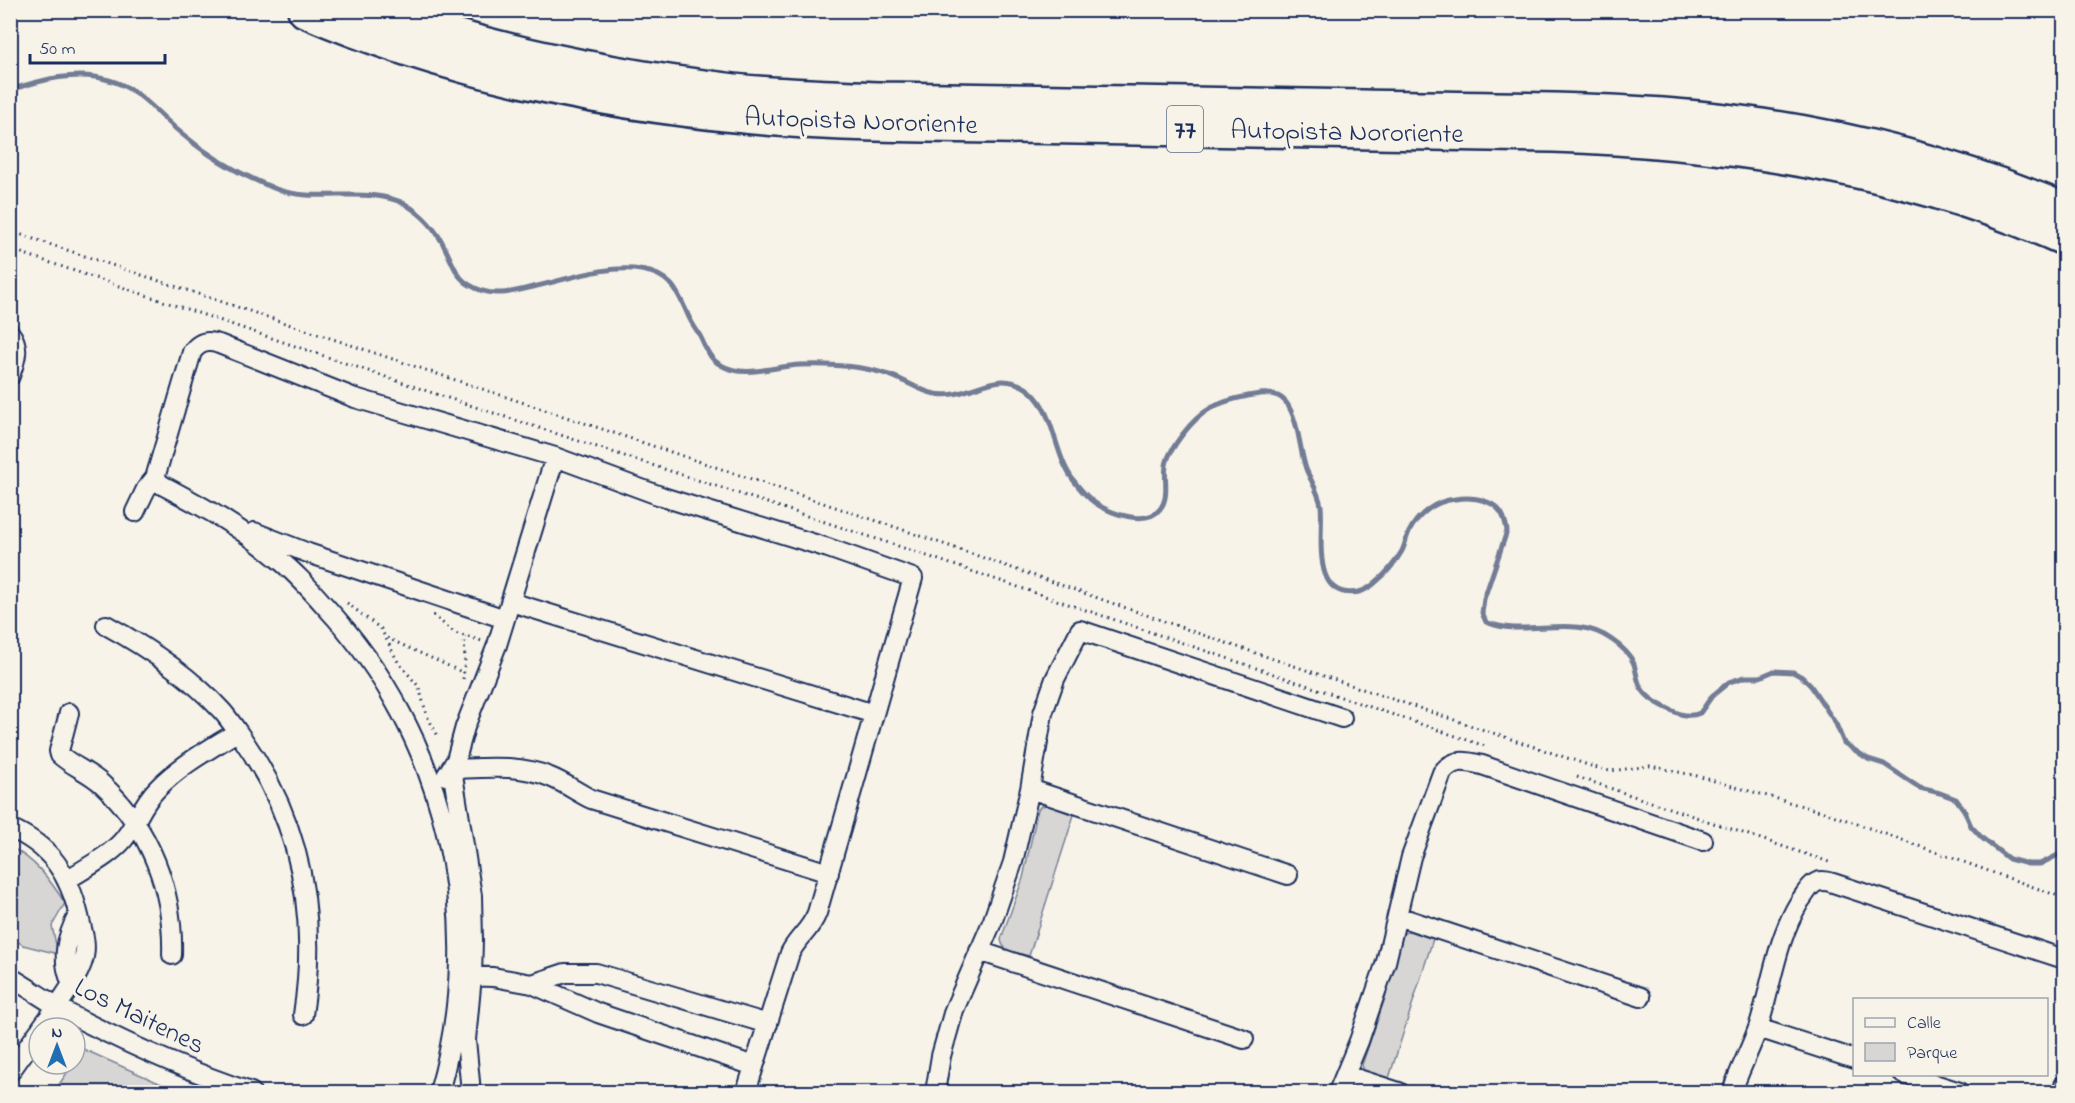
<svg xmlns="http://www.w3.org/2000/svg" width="2075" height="1103" font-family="'Indie Flower',sans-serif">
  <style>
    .green { fill: #d7d6d4; stroke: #798299; stroke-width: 1.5 }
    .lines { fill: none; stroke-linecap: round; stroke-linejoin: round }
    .stream { stroke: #727c95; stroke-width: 5 }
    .street-casing { stroke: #1b2f5e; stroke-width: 22 }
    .highway-casing { stroke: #1b2f5e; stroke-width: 38 }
    .path { stroke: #1b2f5e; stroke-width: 3; stroke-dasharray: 1.5 4.5; stroke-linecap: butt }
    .street { stroke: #f7f3e8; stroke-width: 18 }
    .highway { stroke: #f7f3e8; stroke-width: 33 }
    .labels { text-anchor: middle; stroke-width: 6; stroke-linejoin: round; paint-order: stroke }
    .shield { fill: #f7f3e8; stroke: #5d6a87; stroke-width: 1.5 }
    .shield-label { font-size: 26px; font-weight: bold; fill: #1b2f5e }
    .street-label { font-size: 27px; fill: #1b2f5e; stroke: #f7f3e8 }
  </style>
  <rect width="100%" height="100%" fill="#f7f3e8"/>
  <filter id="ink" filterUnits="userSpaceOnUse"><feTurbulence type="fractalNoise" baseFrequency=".0167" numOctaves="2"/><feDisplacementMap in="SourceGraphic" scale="12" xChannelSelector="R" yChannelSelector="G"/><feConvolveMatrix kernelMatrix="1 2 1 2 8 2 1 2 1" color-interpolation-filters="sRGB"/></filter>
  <g filter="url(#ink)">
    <path class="green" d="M1047,805L1074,815L1029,956C1018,953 1002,953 1001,939L1023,878L1038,809L1041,806Z
      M10,847C35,859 50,880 65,903L52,926L58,954L23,945L11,937Z
      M1409,931L1433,939L1389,1078L1364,1071L1362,1065L1385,998L1401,937L1404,933Z
      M83,1049L179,1092H54Z"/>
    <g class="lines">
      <path class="stream" d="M10,90C41,80 77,70 109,80C141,89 157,114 181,133C208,156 243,176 276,189C317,204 367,185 405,204C422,214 437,230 445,248C456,269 456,282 483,291C499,296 516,291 533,287C566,280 607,264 641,270C671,275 677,290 688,315C692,325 699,332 703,342C707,351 711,360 721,365C744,379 775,366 800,365C829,364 861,365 889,375C905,380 919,391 935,394C971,401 997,363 1031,392C1055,413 1054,456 1074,481C1080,489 1087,497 1095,503C1110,513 1146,527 1160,509C1171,495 1162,476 1167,461C1170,451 1176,443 1182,435C1202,409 1217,402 1248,396C1258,394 1269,392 1278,396C1285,399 1288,404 1291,411C1299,427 1300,451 1306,469C1311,481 1319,493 1321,506C1324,533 1309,601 1359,592C1366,590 1371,587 1376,582C1386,574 1395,563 1402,551C1405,545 1406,538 1409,532C1418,514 1435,501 1455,499C1466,497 1474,497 1485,501C1500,506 1505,516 1507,531L1484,599L1482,613L1486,622C1526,639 1574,612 1612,640C1621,646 1630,654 1634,664C1636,671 1637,679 1640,686C1647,699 1660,705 1673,711C1681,715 1691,717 1700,713L1712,696L1729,682L1745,677H1760L1774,671L1793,672L1802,677L1811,686L1836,724L1844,743L1868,759L1884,764L1920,788L1940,793L1956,799L1964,810L1971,826L1982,838L2009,859L2028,864H2040L2064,852"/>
      <g class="street-casing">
        <path id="street" d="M10,333C21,347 15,361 10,376
          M155,478L162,485C202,506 242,528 277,558C295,572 310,589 325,606C447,737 488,921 439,1092
          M135,512L146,489L155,478L192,352C199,342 208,340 219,344L355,398L555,457L666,498L828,548L913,578L817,913C810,931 798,937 790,953L746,1092
          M254,532L308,553L505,619
          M511,602L874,714
          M106,625C148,648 189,675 222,711C230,720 237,731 244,741C302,824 318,916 303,1015
          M69,713L59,751L60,755C72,766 89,772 102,784C150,828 174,891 172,955
          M452,769C484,768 519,764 550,777C565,783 577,792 591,799L829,873
          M452,769L472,896L473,940L472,976L466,1040L471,1092
          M446,776L456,760L465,727L497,645L555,457
          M1030,789L1288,875
          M10,828C51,846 69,874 79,916C82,930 87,942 84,957C79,979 55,1009 41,1028
          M67,880C85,868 110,856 124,839C137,823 141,805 157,789C180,765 210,749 237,732
          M1397,916L1641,997
          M979,951L1244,1039
          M462,976L493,977L532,984L598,1013L754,1066
          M10,977C34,991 57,1008 81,1020C136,1048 193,1073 251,1092
          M71,982C61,958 66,938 78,915
          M532,984L565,973H596L768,1024
          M1758,1028L1854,1059
          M10,1072L39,1031
          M1903,1074L1960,1092
          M1346,1075L1399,1092
          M935,1092L941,1056L954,1010L993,920L1013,862L1030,789L1043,713L1055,679L1080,630L1342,718
          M1338,1092L1359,1041L1386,962L1411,857L1442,773C1453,758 1466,761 1482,765L1703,841
          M1732,1092C1739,1071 1750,1050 1758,1028C1772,985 1776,940 1800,901C1805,895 1808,887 1815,883C1820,880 1827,881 1833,883L2061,958
          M2062,1092L2064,1085"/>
      </g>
      <g class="highway-casing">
        <path id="highway" d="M305,10C446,71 602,103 754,117C861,127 970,125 1078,127C1236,130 1395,132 1553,135C1729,141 1903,167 2064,238
          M374,10C490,52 611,76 734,91C783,96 834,97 884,99C1044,102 1204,105 1364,107C1463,109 1564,108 1663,115C1801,125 1937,157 2064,210"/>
      </g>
      <path class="path" d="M10,231L895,527L1229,644L1594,767L1610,771L1650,766L1697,776L1827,813L2064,898
        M10,249L436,394L892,544L1485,746
        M347,603L381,629L398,662L419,687L427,716L438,736
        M433,615L455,633L482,641
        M387,638L464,673
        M463,679L465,659L464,636
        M1577,777L1832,863"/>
      <use href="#street" class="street"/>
      <use href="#highway" class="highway"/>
    </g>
  </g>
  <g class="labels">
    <rect class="shield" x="1167" y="106" width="36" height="46" rx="4.5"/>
    <g class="shield-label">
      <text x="1185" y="138">77</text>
    </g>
    <g class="street-label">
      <text transform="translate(861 120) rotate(2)" y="9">Autopista Nororiente</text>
      <text transform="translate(1347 131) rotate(1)" y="9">Autopista Nororiente</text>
      <text transform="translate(140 1015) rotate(26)" y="9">Los Maitenes</text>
    </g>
  </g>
  <rect width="2075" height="1103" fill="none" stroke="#f7f3e8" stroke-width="36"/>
  <rect x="18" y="18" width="2039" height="1067" fill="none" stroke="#1b2f5e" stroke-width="2" filter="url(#ink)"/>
  <rect x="1853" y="998" width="195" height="78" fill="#f7f3e8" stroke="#9fa5b1" stroke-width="1.5"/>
  <rect x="1865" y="1018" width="30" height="9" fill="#f7f3e8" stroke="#9fa5b1" stroke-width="1.5"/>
  <text x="1907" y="1028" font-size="18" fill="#1b2f5e">Calle</text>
  <rect x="1865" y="1043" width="30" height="18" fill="#d7d6d4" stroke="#9fa5b1" stroke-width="1.5"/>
  <text x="1907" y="1058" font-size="18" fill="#1b2f5e">Parque</text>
  <g transform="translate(57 1046)"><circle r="28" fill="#f7f3e8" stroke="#9fa5b1" stroke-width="1.5"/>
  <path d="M0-4.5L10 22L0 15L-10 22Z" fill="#1f6fb2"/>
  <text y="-9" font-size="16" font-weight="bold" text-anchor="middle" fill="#1b2f5e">N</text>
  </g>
  <path d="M30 54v9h135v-9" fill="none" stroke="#1b2f5e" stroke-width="3"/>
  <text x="39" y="54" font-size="18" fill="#1b2f5e" stroke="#f7f3e8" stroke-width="4.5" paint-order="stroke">50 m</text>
</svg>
